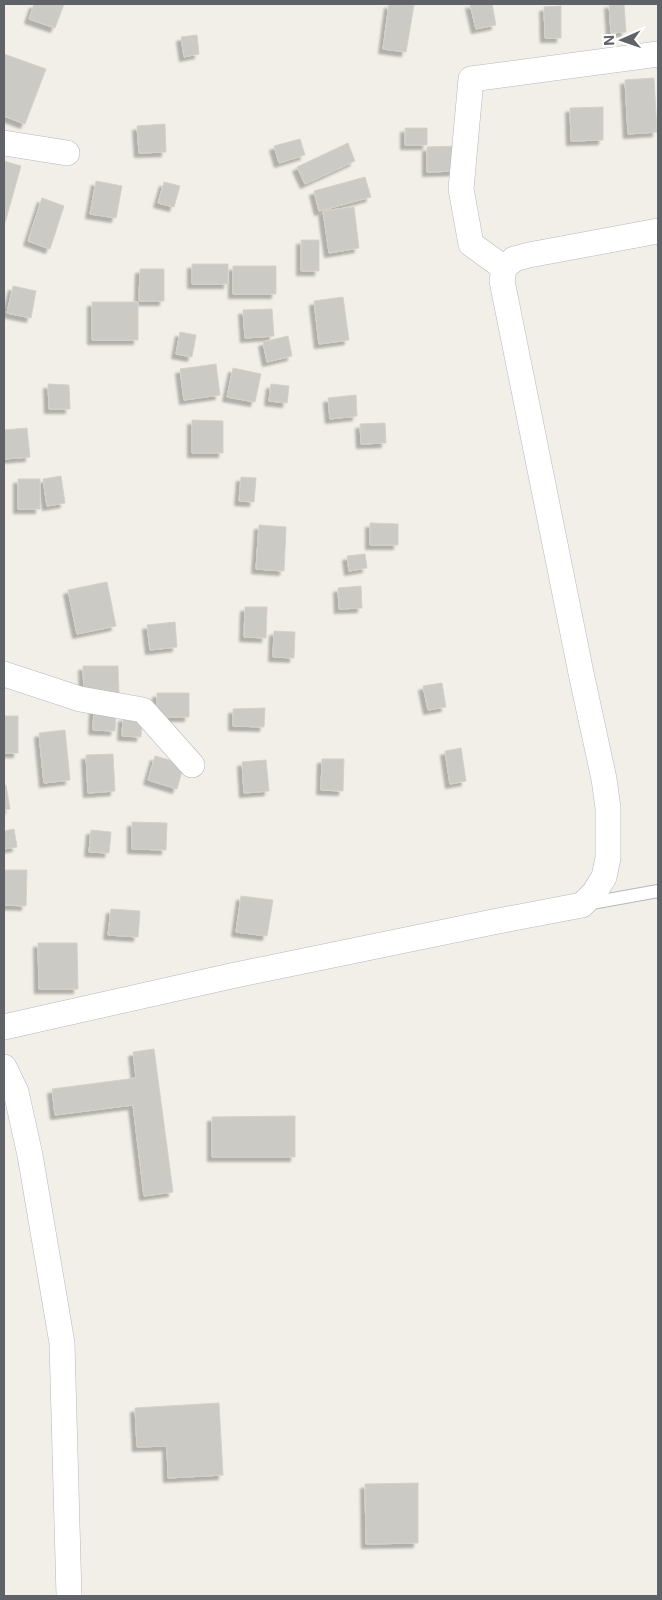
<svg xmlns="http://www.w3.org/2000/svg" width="662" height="1600" font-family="Inter,sans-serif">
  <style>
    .building { fill: #cccac5; stroke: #d6d1c6; filter: url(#shadow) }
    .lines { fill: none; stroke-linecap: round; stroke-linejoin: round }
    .lane-casing { stroke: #b5b8bc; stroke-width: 14 }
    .street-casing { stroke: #b5b8bc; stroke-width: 26 }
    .lane { stroke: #fff; stroke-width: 12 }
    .street { stroke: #fff; stroke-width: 25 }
  </style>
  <defs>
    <filter id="shadow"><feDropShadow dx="-4.5" dy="4.5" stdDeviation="1" flood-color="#0004"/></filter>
  </defs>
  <rect width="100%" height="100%" fill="#f1efe8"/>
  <path class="building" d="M34,4H64L55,28L29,19Z
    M389,4L414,5L406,52L383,49Z
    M470,4H492L496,25L476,29Z
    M609,4H624L626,32L611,33Z
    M561,6V38H545L544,7Z
    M197,35L199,54L184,57L181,37Z
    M4,54L46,69L25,124L4,116Z
    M654,78L657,132L628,134L625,80Z
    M603,107V140L571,141L570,108Z
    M165,124L166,152L139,153L137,126Z
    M405,128H427V145H405Z
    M300,139L305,155L279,163L274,146Z
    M348,143L355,161L305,184L297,167Z
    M457,146L458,171L427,172V147Z
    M4,161L21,166L5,223H4Z
    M365,177L371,197L319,211L314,191Z
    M96,181L122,186L116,218L90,214Z
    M164,182L180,186L174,207L158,203Z
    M42,198L64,206L50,249L28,241Z
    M354,207L359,248L329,253L323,211Z
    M301,240H319V271H301Z
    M192,264H228V284H192Z
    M233,266H276V294H233Z
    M140,269H164V301H139Z
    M13,286L36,291L31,318L7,313Z
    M343,297L349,340L319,344L314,301Z
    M92,302H138V340H92Z
    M272,309L274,336L245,338L243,310Z
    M180,332L196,335L192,357L176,354Z
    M288,336L292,356L267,362L263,342Z
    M216,364L220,395L184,400L180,369Z
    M233,368L261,374L255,402L227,397Z
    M48,384L69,385L70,409H49Z
    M271,384L289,386L287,403L269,401Z
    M356,395L357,416L330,419L328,398Z
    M192,420L223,421V453H192Z
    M385,423L386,443L361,444L360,424Z
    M27,428L30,457L4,459V430Z
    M61,476L65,503L47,506L43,479Z
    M241,477L256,478L254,502L239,501Z
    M18,479H40V509H18Z
    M370,523L398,524V545H370Z
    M259,525L286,527L284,571L256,569Z
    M365,554L367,568L349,571L347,556Z
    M107,582L116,626L77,634L68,590Z
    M361,586L362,608L339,609L338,588Z
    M245,607H267L266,638L244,637Z
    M175,622L177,647L150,650L147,625Z
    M274,631L295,632L294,658L273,657Z
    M83,666H118L119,694H84Z
    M442,683L446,707L428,710L423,686Z
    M157,693H189V717H157Z
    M94,708L116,709L115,731L93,730Z
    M265,708L264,727L233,726V709Z
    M4,716H18V753H4Z
    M123,717L142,718L141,737L122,736Z
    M65,730L70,780L44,783L39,733Z
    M461,748L466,781L450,784L445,751Z
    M113,754L115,791L88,793L86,755Z
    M155,756L184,764L177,789L148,780Z
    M322,759H344L343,791L321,790Z
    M266,760L269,791L244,793L242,762Z
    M4,785H6L10,809L4,810Z
    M132,822L167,823L166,850L132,849Z
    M14,829L17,847L4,849V831Z
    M91,830L111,832L109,853L89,852Z
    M4,870H27L26,906L4,905Z
    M241,896L273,900L267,936L236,932Z
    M111,909L140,911L138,937L108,935Z
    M38,943H77L78,989H39Z
    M154,1049L173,1192L144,1196L133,1105L55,1115L52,1089L136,1078L133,1052Z
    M295,1116V1157H212V1117Z
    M219,1403L223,1475L168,1478L167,1446L137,1447L135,1408Z
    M418,1483V1543L366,1544L365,1484Z"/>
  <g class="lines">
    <g class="lane-casing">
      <path id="lane" d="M586,904L658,891"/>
    </g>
    <g class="street-casing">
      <path id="street" d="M4,143L67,153
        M504,268L471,244L461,189L471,79L658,54
        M4,674L80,699L143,710L192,765
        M4,1027L231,976L493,922L582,905L594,893L604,877L608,858V808L604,779L581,673L502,281L504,268L514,259L529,255L658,231
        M4,1067L16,1092L30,1155L62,1343L69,1596"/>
    </g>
    <use href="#lane" class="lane"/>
    <use href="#street" class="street"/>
  </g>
  <rect width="662" height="1600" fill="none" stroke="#5f6368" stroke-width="10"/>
  <g transform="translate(622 40) rotate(268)" stroke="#ffffff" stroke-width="4" paint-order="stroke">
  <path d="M0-4L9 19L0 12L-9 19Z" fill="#5f6368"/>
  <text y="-8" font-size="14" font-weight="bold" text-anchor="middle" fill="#5f6368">N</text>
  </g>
</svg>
